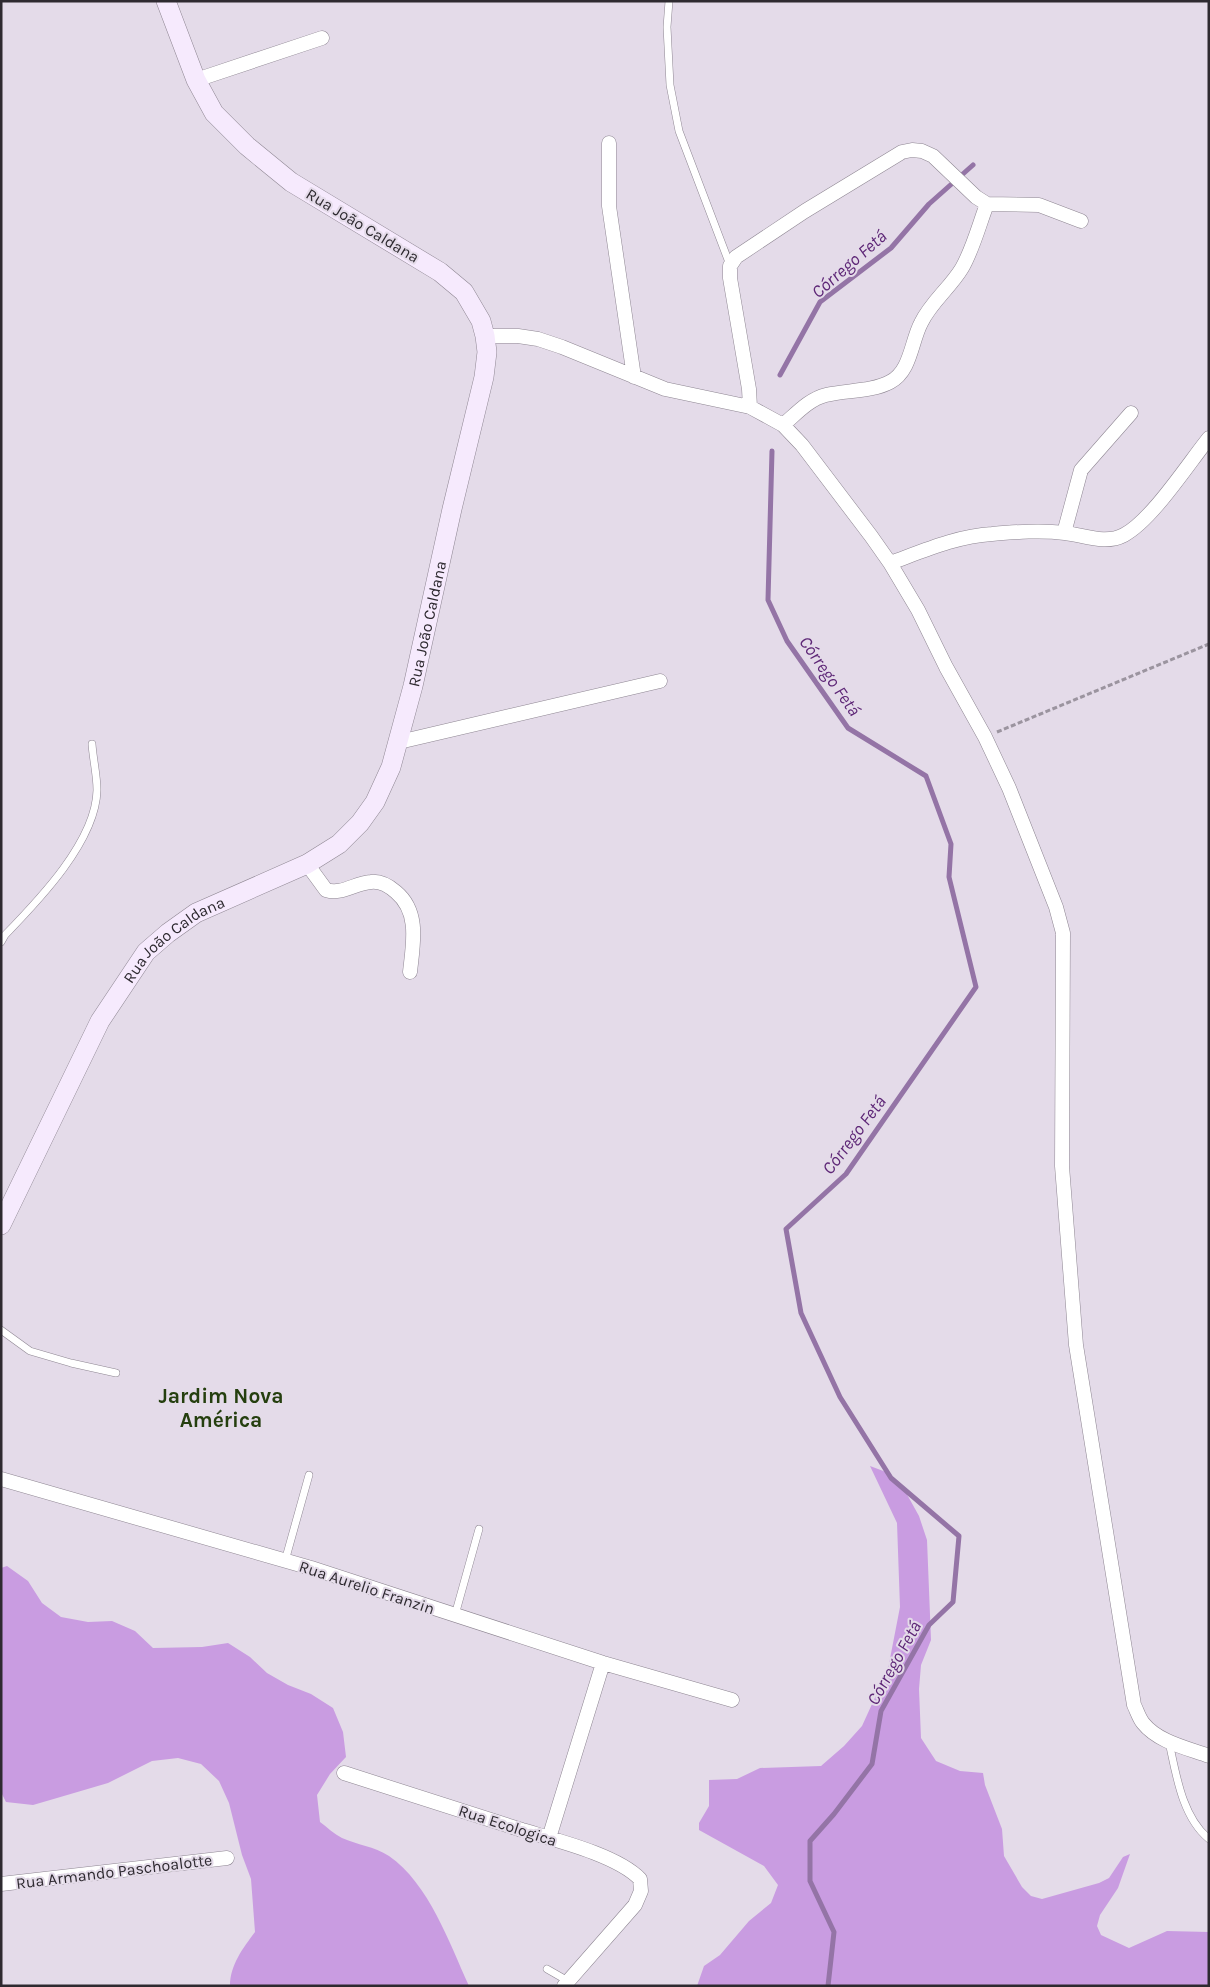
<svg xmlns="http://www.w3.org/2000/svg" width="1210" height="1987" font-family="Karla,sans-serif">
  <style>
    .forest { fill: #c99ce1 }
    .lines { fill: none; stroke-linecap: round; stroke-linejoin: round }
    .stream { stroke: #9474a6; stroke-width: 5 }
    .lane-casing { stroke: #8e8692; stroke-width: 8 }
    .street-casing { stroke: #8e8692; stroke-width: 15 }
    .secondary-casing { stroke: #8e8692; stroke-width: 20 }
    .path { stroke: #9b949f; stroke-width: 3; stroke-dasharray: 5 2.5; stroke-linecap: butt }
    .lane { stroke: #fff; stroke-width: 7 }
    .street { stroke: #fff; stroke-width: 14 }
    .secondary { stroke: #f6eafd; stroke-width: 19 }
    .labels { text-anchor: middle; stroke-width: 4; stroke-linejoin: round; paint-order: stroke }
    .street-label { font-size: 16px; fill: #2e2a30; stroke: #e4dbe9 }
    .water-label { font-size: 18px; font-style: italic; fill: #5e2777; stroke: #e4dbe9 }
    .district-label { font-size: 21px; font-weight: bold; fill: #253f0f; stroke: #e4dbe9 }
  </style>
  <rect width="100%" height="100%" fill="#e4dbe9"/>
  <path class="forest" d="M870,1466L886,1472L904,1489L919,1516L927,1540L931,1640L921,1665L919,1689L921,1738L936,1761L960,1771L983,1773L985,1785L1002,1829L1004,1856L1022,1887L1031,1896L1042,1899L1099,1883L1109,1878L1123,1857L1130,1854L1118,1888L1100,1915L1097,1926L1101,1935L1129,1948L1167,1931L1209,1932V1986H697L704,1966L720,1955L749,1921L771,1903L778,1885L764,1866L699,1830V1823L709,1806V1780L737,1779L760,1768L821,1766L844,1746L862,1726L888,1669L900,1607L897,1523Z
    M7,1566L28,1581L42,1603L61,1617L88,1622L112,1621L135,1631L153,1648L202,1647L228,1643L250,1657L267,1673L288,1685L311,1694L333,1708L343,1732L346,1757L330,1774L317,1795L320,1822C327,1827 334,1834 342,1838C357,1845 374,1846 389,1856C429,1884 449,1942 469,1986H230C230,1965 243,1948 255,1932L251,1879L242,1855L229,1803L219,1781L201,1764L178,1758L152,1761L108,1783L57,1798L33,1805L6,1802L1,1792V1568Z"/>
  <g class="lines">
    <path class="stream" d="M780,375L820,302L891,248L929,204L973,165
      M772,451L768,600L787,641L848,728L926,776L951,844L949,877L976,987L846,1174L786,1229L801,1313L840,1397L891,1478L959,1536L953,1602L929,1625L881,1711L872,1764L834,1814L810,1841V1881L834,1932L828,1986"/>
    <g class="lane-casing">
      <path id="lane" d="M669,1L667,27L670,85L679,131L730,265
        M1,942L5,935C39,900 96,841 97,790C97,775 93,759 92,744
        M1,1330L30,1351L71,1363L116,1373
        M285,1561L309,1475
        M455,1615L479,1529
        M1169,1742C1176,1774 1182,1817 1209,1839
        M547,1969L568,1981"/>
    </g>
    <g class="street-casing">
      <path id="street" d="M196,80L322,38
        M609,143V206L634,377
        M485,336H518L538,339L562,347L665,389L750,407L783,425L802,445L871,536L890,563L918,610L946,667L985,737L1009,788L1056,907L1063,933L1062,1166L1076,1345L1134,1705C1137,1711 1139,1718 1143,1723C1158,1742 1187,1748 1209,1756
        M750,407L749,389L730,278V266L736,257L805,211L902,152L912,150L922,151L933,156L976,197L987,204L1039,205L1081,221
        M783,425C796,414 809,399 826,395C846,390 871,392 890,382C911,371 911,342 921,323C931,302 950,288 962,268C973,249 979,225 987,204
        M1064,533L1081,470L1131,413
        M890,563C923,551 957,536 992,534C1016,532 1041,530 1065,533C1084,535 1105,545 1124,535C1152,520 1188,464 1209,438
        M399,742L660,681
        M307,864L326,890C342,895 355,883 371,882C380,881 389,886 396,892C420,912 413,944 410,972
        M1,1479L311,1568L603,1663L732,1700
        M344,1773C404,1792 463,1811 522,1830C555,1840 617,1855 640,1879L641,1891L635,1905L564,1986
        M549,1838L603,1663
        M1,1884L227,1858"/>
    </g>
    <g class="secondary-casing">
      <g id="secondary">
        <path id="s1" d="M1,1225L100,1021L146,952L168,933L196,913L307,864L339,844L360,823L375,802L391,767L413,686L452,509L484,377L487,352L485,336L481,321L464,292L440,272L291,182L247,146L214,113L196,80L166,1"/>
      </g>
    </g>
    <path class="path" d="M997,732L1209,644"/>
    <use href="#lane" class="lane"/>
    <use href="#street" class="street"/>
    <use href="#secondary" class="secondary"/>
  </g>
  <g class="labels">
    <g class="street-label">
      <text transform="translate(363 225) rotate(31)" y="6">Rua João Caldana</text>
      <text dy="6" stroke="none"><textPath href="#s1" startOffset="774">Rua João Caldana</textPath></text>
      <text dy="6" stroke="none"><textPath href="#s1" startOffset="339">Rua João Caldana</textPath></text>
      <text transform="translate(367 1587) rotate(18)" y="6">Rua Aurelio Franzin</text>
      <text transform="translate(508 1825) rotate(18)" y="6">Rua Ecologica</text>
      <text transform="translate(114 1871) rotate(-7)" y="6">Rua Armando Paschoalotte</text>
    </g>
    <g class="water-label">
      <text transform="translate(849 264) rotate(-41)" y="6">Córrego Fetá</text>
      <text transform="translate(830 676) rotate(55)" y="6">Córrego Fetá</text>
      <text transform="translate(854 1135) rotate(-53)" y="6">Córrego Fetá</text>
      <text transform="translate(894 1663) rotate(-61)" y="6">Córrego Fetá</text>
    </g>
    <g class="district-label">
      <text x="221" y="1403">Jardim Nova<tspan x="221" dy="24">América</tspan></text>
    </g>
  </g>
  <rect width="1210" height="1987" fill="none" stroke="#2e2a30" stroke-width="5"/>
</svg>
